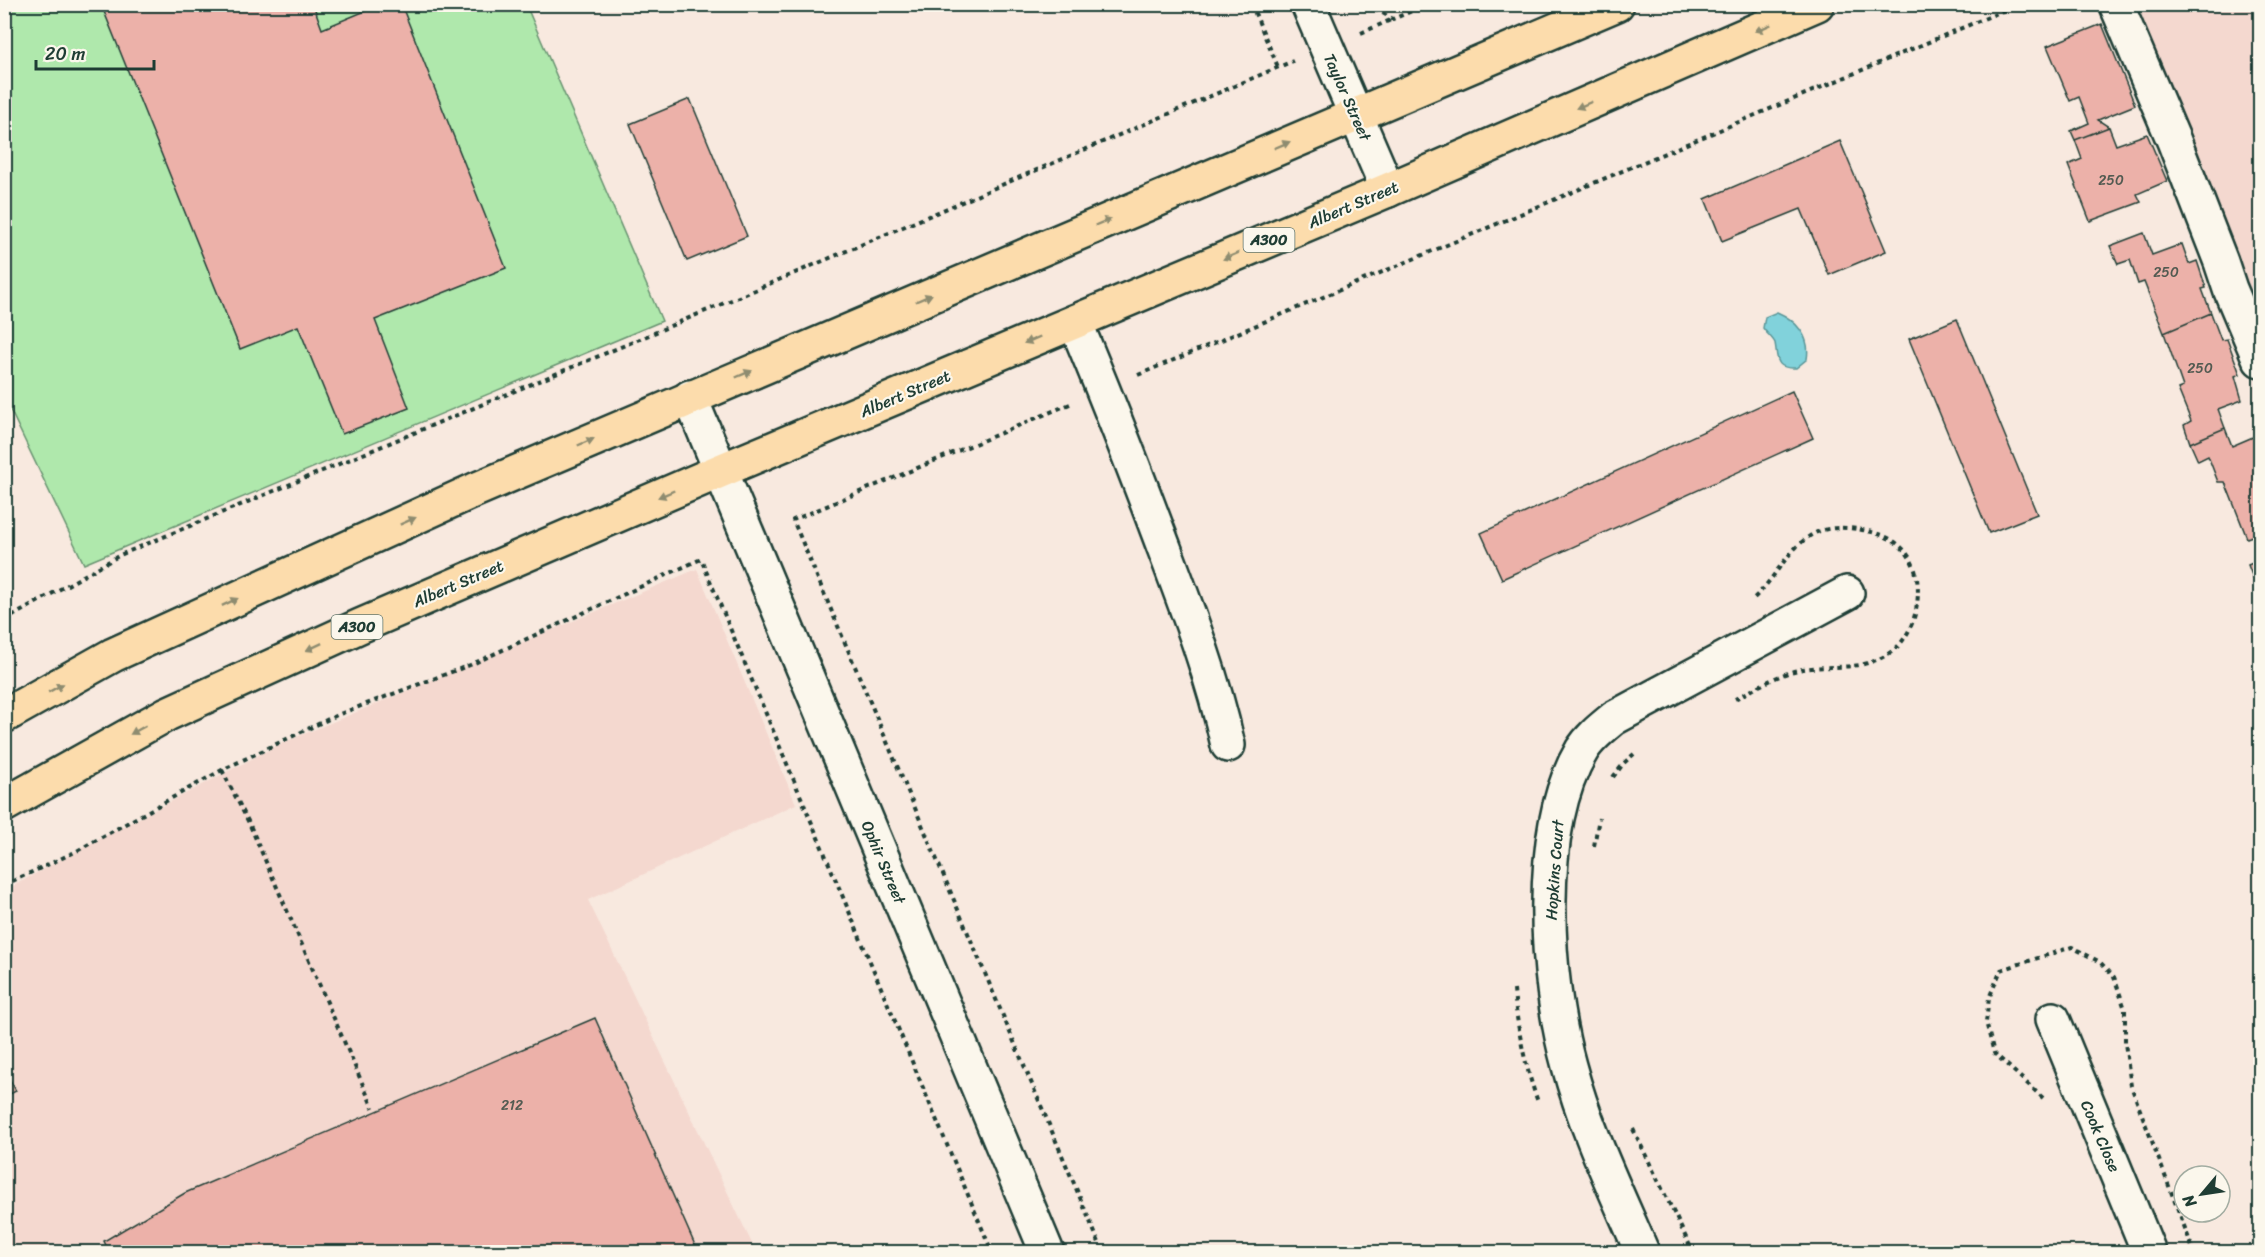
<svg xmlns="http://www.w3.org/2000/svg" width="2265" height="1257" font-family="Sriracha,sans-serif">
  <style>
    .built { fill: #f4d8cf }
    .green { fill: #afe8ac; stroke: #679270; stroke-width: 1.5 }
    .water { fill: #81d2db; stroke: #5a9698; stroke-width: 1.5 }
    .building { fill: #ecb1a9; stroke: #1f3d34; stroke-width: 1.5 }
    .lines { fill: none; stroke-linecap: round; stroke-linejoin: round }
    .minor-casing { stroke: #1f3d34; stroke-width: 38 }
    .highway-casing { stroke: #1f3d34; stroke-width: 38 }
    .path { stroke: #1f3d34; stroke-width: 4; stroke-dasharray: 4.5 4.5; stroke-linecap: butt }
    .minor { stroke: #fbf7ec; stroke-width: 33 }
    .highway { stroke: #fcdcac; stroke-width: 33 }
    .oneway { fill: #8e8c70 }
    .labels { text-anchor: middle; stroke-width: 4.5; stroke-linejoin: round; paint-order: stroke }
    .number-label { font-size: 14px; fill: #525a51 }
    .shield { fill: #fbf7ec; stroke: #61756b; stroke-width: 1.5 }
    .shield-label { font-size: 15px; font-weight: bold; fill: #1f3d34 }
    .street-label { font-size: 16px; fill: #1f3d34; stroke: #fbf7ec }
  </style>
  <rect width="100%" height="100%" fill="#f8e9df"/>
  <filter id="ink" filterUnits="userSpaceOnUse"><feTurbulence type="fractalNoise" baseFrequency=".0167" numOctaves="2"/><feDisplacementMap in="SourceGraphic" scale="12" xChannelSelector="R" yChannelSelector="G"/><feConvolveMatrix kernelMatrix="1 2 1 2 8 2 1 2 1" color-interpolation-filters="sRGB"/></filter>
  <g filter="url(#ink)">
    <path class="built" d="M2135,5H2260V320Z
      M697,569L796,804L588,900L756,1252H5L4,891L75,852L278,745Z"/>
    <path class="green" d="M5,5H526L662,321L84,564L5,399Z"/>
    <path class="water" d="M1777,312C1796,320 1811,337 1807,359L1796,368C1774,369 1778,358 1775,343C1773,338 1766,333 1763,328L1765,317Z"/>
    <path class="building" d="M101,4H313L322,29L382,4H401L506,268L375,320L409,408L342,434L298,326L240,349Z
      M2102,24L2135,105L2098,120L2109,127L2075,140L2071,131L2089,123L2079,97L2070,101L2047,46Z
      M690,99L747,236L687,261L630,124Z
      M2109,127L2116,145L2147,134L2167,181L2137,194L2141,202L2090,221L2068,165L2082,159L2075,140Z
      M1840,141L1886,251L1829,275L1801,209L1722,241L1705,199Z
      M2144,233L2152,255L2182,244L2189,264L2197,261L2206,288L2202,289L2211,313L2164,333L2144,282L2138,284L2130,260L2118,264L2110,246Z
      M2211,313L2221,340L2227,339L2240,374L2235,376L2242,400L2218,409L2225,428L2190,443L2184,425L2191,421L2178,389L2183,387L2164,333Z
      M1957,319L2037,514L1989,533L1909,339Z
      M1792,391L1813,438L1502,579L1481,533Z
      M2225,428L2232,446L2260,434V533L2247,538L2225,482H2218L2208,456L2198,461L2190,443Z
      M2260,560V596L2248,565Z
      M595,1018L698,1252H109L104,1241L185,1193Z
      M4,1069L16,1091L4,1097Z"/>
    <g class="lines">
      <g class="minor-casing">
        <path id="minor" d="M1308,4L1388,190
          M2116,4L2174,141L2221,262L2230,289L2260,360
          M1075,322C1105,393 1133,465 1160,537C1186,606 1212,673 1228,745
          M690,397L1047,1252
          M2053,1019L2149,1252
          M1642,1252C1616,1191 1586,1130 1569,1066C1545,980 1535,829 1582,750C1590,737 1602,728 1614,718L1847,593"/>
      </g>
      <g class="highway-casing">
        <path id="highway" d="M4,716L113,655L475,490L1617,4
          M4,805L167,714L360,626L720,471L1388,190L1817,4"/>
      </g>
      <path class="path" d="M1251,4L1278,67
        M1367,4L1393,19L1428,4
        M1361,33L1393,19
        M1138,375L2019,4
        M1070,404L793,520L1103,1252
        M4,621L120,555L635,341L1293,61
        M1735,699C1755,689 1776,675 1798,670C1831,663 1859,674 1891,652C1920,632 1928,574 1903,549C1891,536 1874,532 1857,529C1843,527 1826,527 1813,534C1787,549 1775,579 1754,598
        M222,770L249,823L373,1108
        M1613,777L1624,763L1634,754
        M1594,846L1599,818
        M4,885L75,852L222,770L337,715L470,665L701,559L992,1252
        M1514,990C1517,1028 1525,1066 1538,1102
        M2043,1098L1994,1053L1986,1022L1989,998L2001,970L2072,947L2100,962L2114,977L2125,1009V1043L2131,1086L2194,1252
        M1633,1129L1693,1252"/>
      <use href="#minor" class="minor"/>
      <use href="#highway" class="highway"/>
    </g>
    <defs><path id="oneway-solid" d="M-6-.8H1V-3.2L6.5 0L1 3.2V.8H-6Z" transform="scale(1.5)"/></defs>
    <g class="oneway">
      <use href="#oneway-solid" transform="translate(1763 28) rotate(157)"/>
      <use href="#oneway-solid" transform="translate(1584 105) rotate(157)"/>
      <use href="#oneway-solid" transform="translate(1282 145) rotate(-23)"/>
      <use href="#oneway-solid" transform="translate(1103 222) rotate(-23)"/>
      <use href="#oneway-solid" transform="translate(1231 256) rotate(157)"/>
      <use href="#oneway-solid" transform="translate(924 298) rotate(-23)"/>
      <use href="#oneway-solid" transform="translate(1032 340) rotate(157)"/>
      <use href="#oneway-solid" transform="translate(744 374) rotate(-23)"/>
      <use href="#oneway-solid" transform="translate(586 442) rotate(-23)"/>
      <use href="#oneway-solid" transform="translate(666 494) rotate(157)"/>
      <use href="#oneway-solid" transform="translate(408 521) rotate(-24)"/>
      <use href="#oneway-solid" transform="translate(230 602) rotate(-25)"/>
      <use href="#oneway-solid" transform="translate(314 647) rotate(155)"/>
      <use href="#oneway-solid" transform="translate(56 688) rotate(-29)"/>
      <use href="#oneway-solid" transform="translate(138 730) rotate(151)"/>
    </g>
  </g>
  <g class="labels">
    <g class="number-label">
      <text x="2111" y="185">250</text>
      <text x="2166" y="277">250</text>
      <text x="2200" y="373">250</text>
      <text x="512" y="1110">212</text>
    </g>
    <g class="shield">
      <rect x="1243.5" y="228" width="51" height="24" rx="4.5"/>
      <rect x="331.5" y="615" width="51" height="24" rx="4.5"/>
    </g>
    <g class="shield-label">
      <text x="1269" y="245">A300</text>
      <text x="357" y="632">A300</text>
    </g>
    <g class="street-label">
      <text transform="translate(1348 97) rotate(66)" y="6">Taylor Street</text>
      <text transform="translate(1353 204) rotate(-23)" y="6">Albert Street</text>
      <text transform="translate(905 393) rotate(-23)" y="6">Albert Street</text>
      <text transform="translate(458 583) rotate(-23)" y="6">Albert Street</text>
      <text transform="translate(884 862) rotate(67)" y="6">Ophir Street</text>
      <text transform="translate(1554 870) rotate(-86)" y="6">Hopkins Court</text>
      <text transform="translate(2101 1136) rotate(67)" y="6">Cook Close</text>
    </g>
  </g>
  <rect width="2265" height="1257" fill="none" stroke="#fbf7ec" stroke-width="24"/>
  <rect x="12" y="12" width="2241" height="1233" fill="none" stroke="#1f3d34" stroke-width="2" filter="url(#ink)"/>
  <g transform="translate(2202 1194) rotate(241)"><circle r="28" fill="#fbf7ec" stroke="#a3ada2" stroke-width="1.5"/>
  <path d="M0-4.5L10 22L0 15L-10 22Z" fill="#1f3d34"/>
  <text y="-9" font-size="16" font-weight="bold" text-anchor="middle" fill="#1f3d34">N</text>
  </g>
  <path d="M36 60v9h118v-9" fill="none" stroke="#1f3d34" stroke-width="3"/>
  <text x="45" y="60" font-size="18" fill="#1f3d34" stroke="#fbf7ec" stroke-width="4.5" paint-order="stroke">20 m</text>
</svg>
